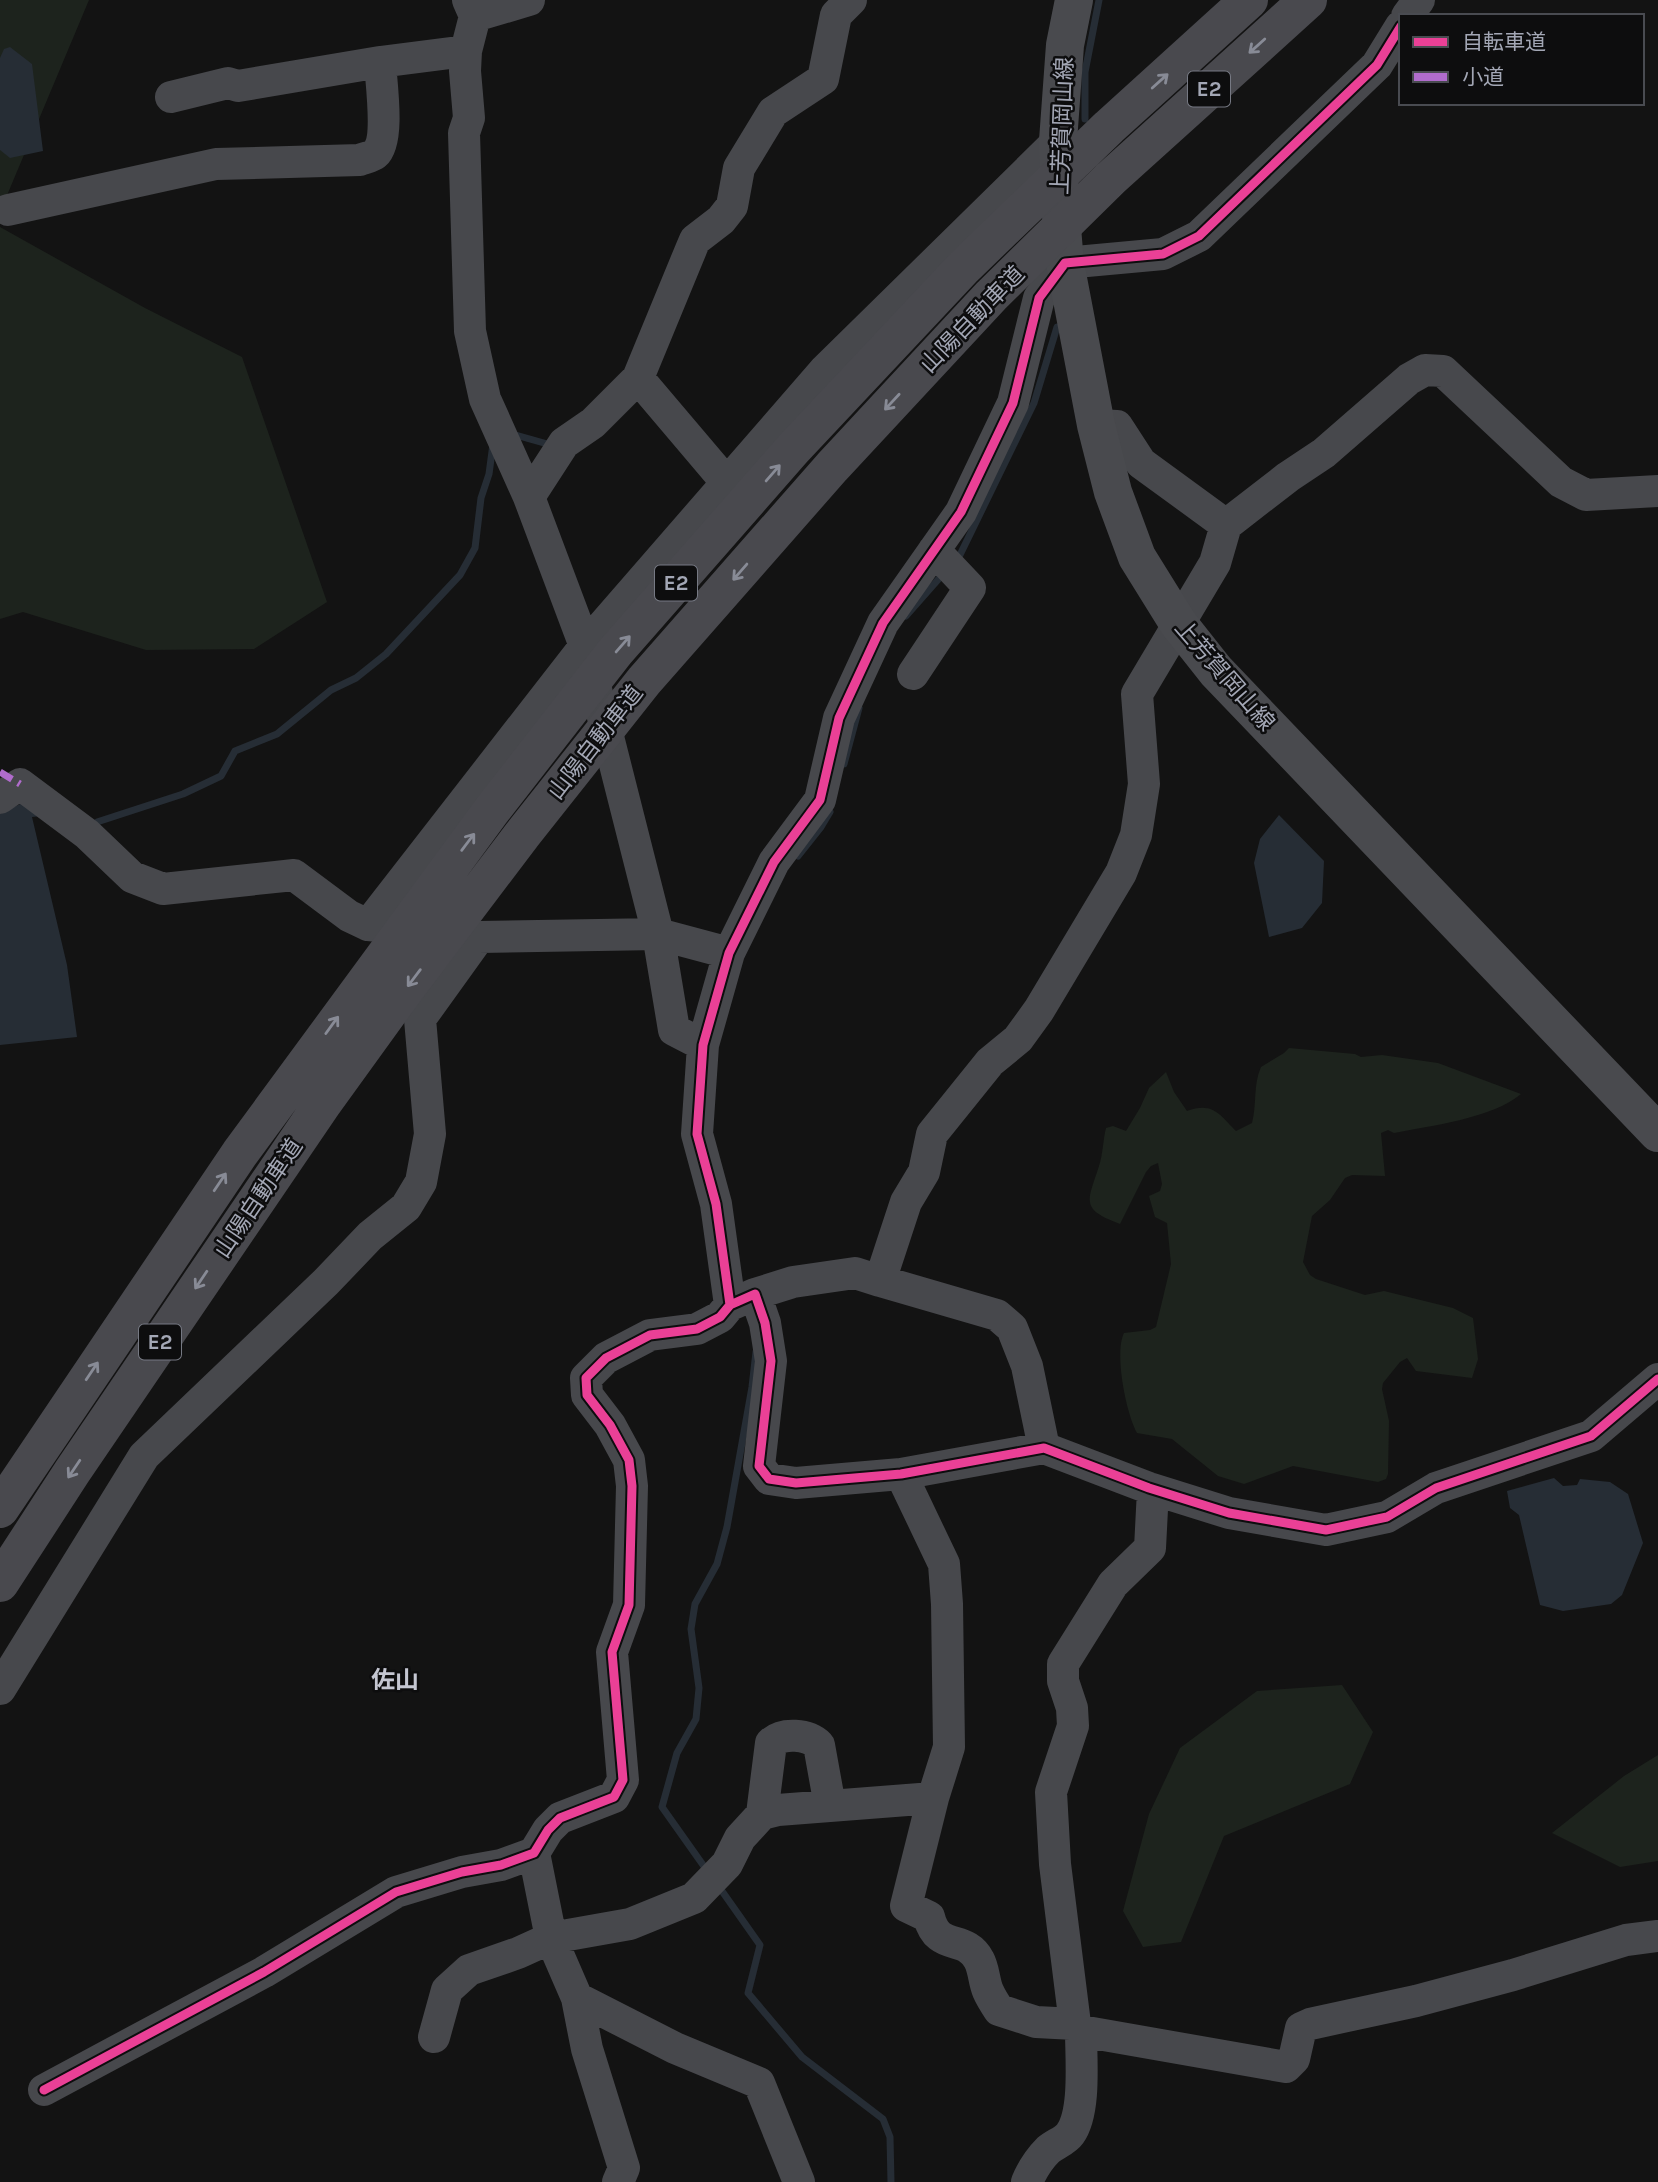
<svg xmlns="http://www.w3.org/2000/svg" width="1658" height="2182" font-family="Karla,'Noto Sans JP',sans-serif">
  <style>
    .green { fill: #1d231d }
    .water { fill: #262d35 }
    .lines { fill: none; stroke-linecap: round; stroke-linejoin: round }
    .stream { stroke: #262d35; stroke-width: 7 }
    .minor { stroke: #47484c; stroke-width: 32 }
    .major { stroke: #494a4e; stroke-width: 38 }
    .highway { stroke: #49494e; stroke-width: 38 }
    .quiet { stroke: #b06ccc; stroke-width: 7; stroke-dasharray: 14 7; stroke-linecap: butt }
    .cycleway-casing { stroke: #0d0d0e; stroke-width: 13 }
    .cycleway { stroke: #ea4096; stroke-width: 9 }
    .oneway { stroke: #888b96 }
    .labels { text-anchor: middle; stroke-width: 5; stroke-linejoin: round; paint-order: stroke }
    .shield { fill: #0d0d0e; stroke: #767983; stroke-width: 2 }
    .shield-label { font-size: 21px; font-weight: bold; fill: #a3a7b5 }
    .street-label { font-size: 23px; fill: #a3a7b5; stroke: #0d0d0e }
    .neighbourhood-label { font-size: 24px; font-weight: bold; fill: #c4c6d1; stroke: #0d0d0e }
  </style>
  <rect width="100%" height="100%" fill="#131313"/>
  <path class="green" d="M0,0H89L0,212Z
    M0,227L145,308L242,357L327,602L254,649L146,650L23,612L0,619Z
    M1289,1048L1355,1054L1361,1057L1382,1055L1438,1063L1521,1094C1493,1118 1430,1126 1394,1133L1388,1130L1381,1133L1385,1176L1352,1175L1345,1178L1330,1200L1312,1216L1303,1262L1310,1275L1316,1279L1365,1295L1384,1291L1453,1308L1473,1318L1478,1359L1472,1378L1416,1371L1407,1358L1400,1362L1383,1383L1382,1389L1389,1421L1388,1474L1386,1479L1378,1482L1293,1466L1244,1484L1218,1476L1172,1439L1137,1433C1126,1413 1114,1353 1124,1333L1150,1330L1156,1327L1171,1264L1167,1223L1155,1217L1149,1196L1160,1191L1162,1184L1158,1163L1151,1166L1146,1172L1120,1224C1079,1209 1088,1201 1099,1166C1103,1154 1103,1140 1106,1128L1113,1126L1126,1131L1140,1108L1149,1088L1166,1072L1174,1092L1187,1111C1213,1101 1220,1115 1236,1131L1252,1123C1257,1104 1253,1085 1261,1067L1284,1053Z
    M1342,1685L1373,1732L1350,1784L1224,1836L1181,1942L1143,1947L1123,1911L1149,1814L1180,1748L1257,1691Z
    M1658,1755V1861L1620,1867L1552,1833L1624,1776Z"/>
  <path class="water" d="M10,47L32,64L43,151L10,158L0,150V58L4,49Z
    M26,801L41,816L32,817L67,965L77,1037L0,1045V814Z
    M1279,815L1324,861L1322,903L1302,928L1269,937L1254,863L1260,839Z
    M1554,1478L1563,1486L1577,1485L1580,1479L1610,1482L1628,1494L1643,1543L1622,1595L1611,1604L1563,1611L1540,1605L1519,1515L1510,1508L1507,1491Z"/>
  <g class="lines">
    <path class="stream" d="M1085,119V72L1099,0
      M512,434L551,445
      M957,561L1034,403L1057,327
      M906,616L943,574
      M844,764L859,708
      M97,822L183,794L221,776L235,751L277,734L331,690L356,678L386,654L460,575L475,548L481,498L489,474L493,444
      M798,856L821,827L830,812
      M708,1872L662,1807L677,1753L696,1719L699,1688L691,1629L695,1604L717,1564L727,1527L752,1387L756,1352
      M717,1884L760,1945L748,1993L802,2057L883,2119L890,2137L891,2182"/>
    <path class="minor" d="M468,0L475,16L466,51L465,71L469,118L464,133L470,331L485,399L529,497L585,646L658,934L674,1030L703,1045
      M475,16L529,0
      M1407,16L1419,0
      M171,97L228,83L238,86L380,62L466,51
      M8,210L216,164L360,160C364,158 371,157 375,154C390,141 381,82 380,62
      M638,378L727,483
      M1096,425L1117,426L1141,463L1226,525
      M529,497L564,443L593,423L638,378L692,247L695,240L721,220L732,206L739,168L773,112L823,79L836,15L851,0
      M913,674L970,588L934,550
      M0,798L20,784L87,834L132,877L163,889L294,875L349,916L368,925L389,927
      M368,925L585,646L824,371L1058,141
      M458,935L479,937L658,934L729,953
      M880,1281L997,1315L1012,1328L1027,1366L1044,1448
      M755,1294L793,1282L855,1273L880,1281L906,1202L924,1172L932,1134L990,1062L1018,1039L1039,1010L1121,873L1136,835L1144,784L1137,694L1215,563L1226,525L1288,477L1324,453L1409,379L1425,370L1443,371L1561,482L1586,495L1658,491
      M730,1305L716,1204L697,1134L703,1045L729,953L774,862L820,800L839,718L883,623L961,512L1013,403L1039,298L1065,263L1163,254L1199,236L1377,65L1401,26
      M901,1474L944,1564L947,1604L949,1747L933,1798L906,1906L929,1917C938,1953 965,1933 979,1960C984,1969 984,1982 988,1991C991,1998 995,2004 999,2010L1036,2022L1075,2024
      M0,1689L144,1456L326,1282L370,1236L406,1207L421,1182L430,1134L420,1019L479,937
      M762,1814L771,1743C783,1732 808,1734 819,1745L830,1806
      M534,1853L551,1938L577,1998L587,2049L624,2168L618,2182
      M577,1998L675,2048L759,2083L799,2182
      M1081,2031L1286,2067L1294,2059L1301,2028L1310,2024L1416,2001L1513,1975L1626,1940L1658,1936
      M434,2037L447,1990L469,1970L518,1953L551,1938L630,1924L694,1898L727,1864L740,1838L762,1814L778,1810L933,1798
      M44,2090L264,1972L396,1892L462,1872L501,1865L534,1853L548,1830L560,1818L614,1797L623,1780L612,1652L629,1605L632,1486L629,1460L610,1425L587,1395L586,1378L606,1358L650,1335L697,1329L720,1317L730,1305L755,1294L765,1323L771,1361L759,1466L769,1479L796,1483L901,1474L1044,1448L1149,1488L1229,1513L1326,1530L1387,1517L1436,1488L1591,1436L1658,1379
      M1027,2182C1032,2170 1039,2159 1048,2150C1055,2144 1065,2141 1070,2134C1086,2112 1081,2059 1081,2031L1075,2024L1055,1864L1051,1792L1073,1726L1072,1708L1063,1681V1664L1113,1584L1150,1548L1153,1490"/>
    <path class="major" d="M1074,0L1065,45L1058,141L1060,204L1065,263L1096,425L1113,492L1137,557L1178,623L1216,671L1658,1133"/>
    <path class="highway" d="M0,1509L240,1153L492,810L615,652L793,449L964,267L1109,127L1249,0
      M0,1583L72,1472L323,1103L404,991L522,835L644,681L832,467L991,296L1111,178L1308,0"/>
    <path class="quiet" d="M0,772L20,784"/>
    <g class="cycleway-casing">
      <path id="cycleway" d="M730,1305L716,1204L697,1134L703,1045L729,953L774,862L820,800L839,718L883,623L961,512L1013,403L1039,298L1065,263L1163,254L1199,236L1377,65L1401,26
        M44,2090L264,1972L396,1892L462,1872L501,1865L534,1853L548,1830L560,1818L614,1797L623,1780L612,1652L629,1605L632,1486L629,1460L610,1425L587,1395L586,1378L606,1358L650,1335L697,1329L720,1317L730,1305L755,1294L765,1323L771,1361L759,1466L769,1479L796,1483L901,1474L1044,1448L1149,1488L1229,1513L1326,1530L1387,1517L1436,1488L1591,1436L1658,1379"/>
    </g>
    <use href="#cycleway" class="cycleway"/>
  </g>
  <defs><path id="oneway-shaft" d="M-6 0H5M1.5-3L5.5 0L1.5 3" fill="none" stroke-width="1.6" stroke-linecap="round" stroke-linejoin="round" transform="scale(1.75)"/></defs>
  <g class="oneway">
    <use href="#oneway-shaft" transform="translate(1257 46) rotate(138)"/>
    <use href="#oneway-shaft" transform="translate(1160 81) rotate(-42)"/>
    <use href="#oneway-shaft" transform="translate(892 402) rotate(133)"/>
    <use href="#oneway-shaft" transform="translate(773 473) rotate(-49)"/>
    <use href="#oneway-shaft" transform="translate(740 572) rotate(131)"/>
    <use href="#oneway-shaft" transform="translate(623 644) rotate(-49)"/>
    <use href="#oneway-shaft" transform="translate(468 842) rotate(-53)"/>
    <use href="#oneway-shaft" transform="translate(414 978) rotate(127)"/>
    <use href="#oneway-shaft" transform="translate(332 1025) rotate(-54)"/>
    <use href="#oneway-shaft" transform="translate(220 1182) rotate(-56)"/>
    <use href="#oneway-shaft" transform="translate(201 1280) rotate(124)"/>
    <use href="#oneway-shaft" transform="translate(92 1371) rotate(-56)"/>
    <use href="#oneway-shaft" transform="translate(74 1469) rotate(124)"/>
  </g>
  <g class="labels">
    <g class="shield">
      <rect x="1188" y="71.5" width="42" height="35" rx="5"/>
      <rect x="655" y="565.5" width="42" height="35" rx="5"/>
      <rect x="139" y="1324.5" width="42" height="35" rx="5"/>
    </g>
    <g class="shield-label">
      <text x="1209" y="96">E2</text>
      <text x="676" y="590">E2</text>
      <text x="160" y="1349">E2</text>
    </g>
    <g class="street-label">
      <text transform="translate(1062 126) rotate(-88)" y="8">上芳賀岡山線</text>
      <text transform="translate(972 319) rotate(-46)" y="8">山陽自動車道</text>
      <text transform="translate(1225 675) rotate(49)" y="8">上芳賀岡山線</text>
      <text transform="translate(595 742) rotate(-52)" y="8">山陽自動車道</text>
      <text transform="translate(258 1198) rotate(-56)" y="8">山陽自動車道</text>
    </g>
    <g class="neighbourhood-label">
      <text x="395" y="1688">佐山</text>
    </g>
  </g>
  <rect x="1399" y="14" width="245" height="91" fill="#0d0d0e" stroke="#494b51" stroke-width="2"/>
  <rect x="1413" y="37" width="35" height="10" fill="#ea4096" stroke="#494b51" stroke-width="2"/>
  <text x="1462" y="49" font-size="21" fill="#a3a7b5">自転車道</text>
  <rect x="1413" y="72" width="35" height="10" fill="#b06ccc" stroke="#494b51" stroke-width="2"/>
  <text x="1462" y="84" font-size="21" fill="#a3a7b5">小道</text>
</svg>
